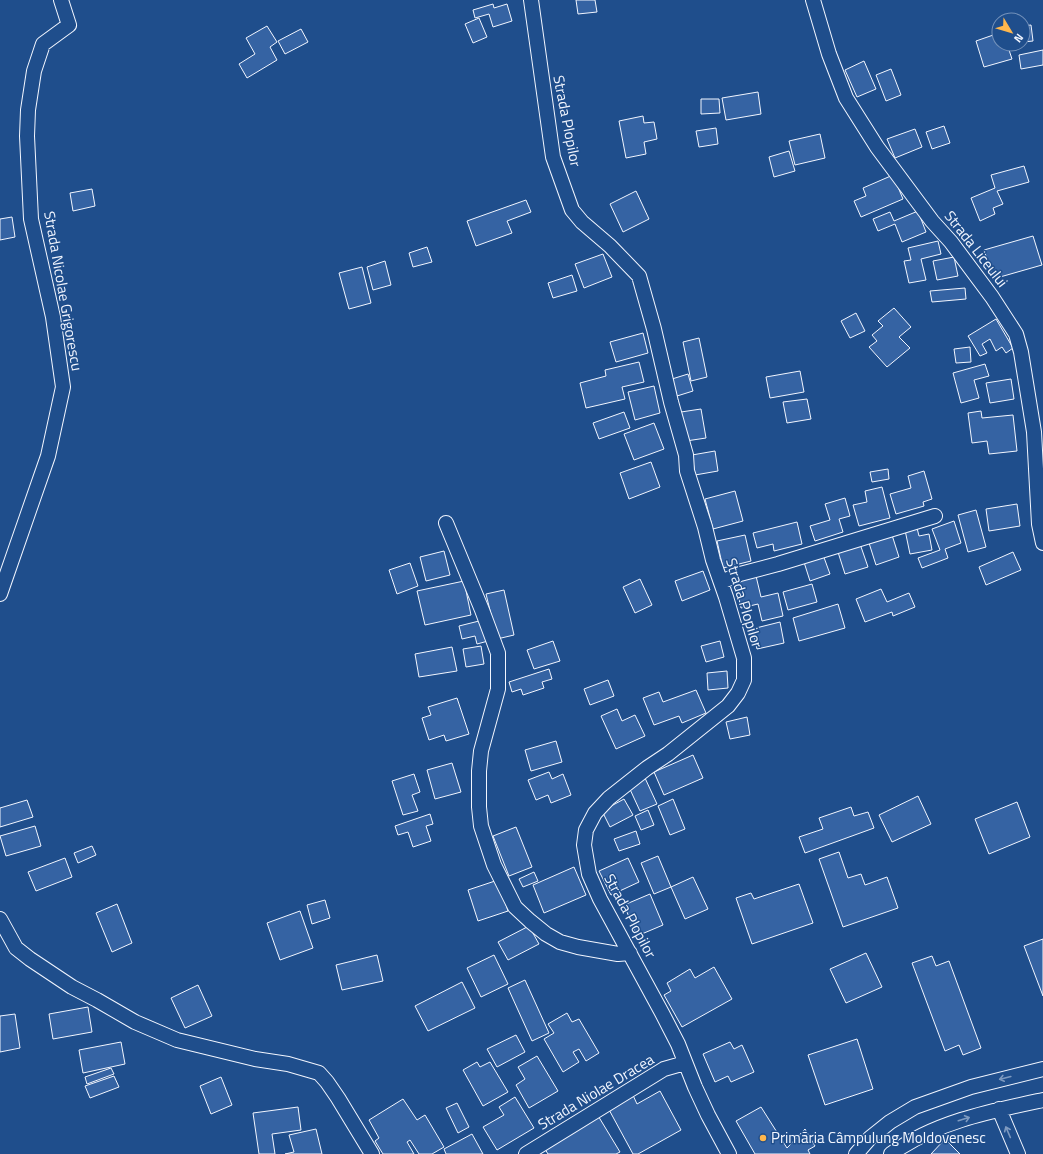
<svg xmlns="http://www.w3.org/2000/svg" width="1043" height="1154" font-family="'Titillium Web',sans-serif">
  <style>
    .building { fill: #3563a3; stroke: #f2f6ff }
    .lines { fill: none; stroke-linecap: round; stroke-linejoin: round }
    .minor-casing { stroke: #f2f6ff; stroke-width: 16 }
    .minor { stroke: #1f4e8c; stroke-width: 14 }
    .oneway { stroke: #7e9ac0 }
    .poi-dot { fill: #ffb74d; stroke: #1f4e8c; stroke-width: 1.5 }
    .labels { text-anchor: middle; stroke-width: 3; stroke-linejoin: round; paint-order: stroke }
    .street-label { font-size: 15px; fill: #f2f6ff; stroke: #1f4e8c }
    .poi-label { font-size: 15px; fill: #f2f6ff; stroke: #1f4e8c; text-anchor: start }
  </style>
  <rect width="100%" height="100%" fill="#1f4e8c"/>
  <path class="building" d="M576,0H595L597,12L578,14Z
    M493,4L494,8L507,4L512,21L493,27L489,14L475,18L473,10Z
    M479,18L487,37L473,43L465,24Z
    M1031,25L1033,41L1023,42V26Z
    M267,26L277,42L270,47L277,60L247,78L239,64L255,54L246,38Z
    M301,29L308,42L285,54L278,41Z
    M999,33V44H1007L1012,59L984,67L976,41Z
    M1043,50V65L1021,69L1019,55Z
    M864,61L876,89L857,97L845,70Z
    M891,69L901,95L886,101L876,75Z
    M758,92L761,114L726,120L722,98Z
    M701,99H719L720,113L701,114Z
    M643,116L644,123L654,122L657,139L644,142L646,154L626,158L619,121Z
    M944,126L950,143L932,149L926,132Z
    M716,128L718,144L699,147L696,131Z
    M915,129L922,147L895,158L887,139Z
    M820,134L825,158L795,165L789,141Z
    M789,151L795,171L774,177L769,157Z
    M1024,166L1029,182L997,191L1003,204L993,208L995,214L980,221L971,198L995,188L991,175Z
    M893,175L903,199L861,217L854,201L866,196L863,188Z
    M92,189L95,206L73,211L70,193Z
    M636,191L649,219L623,232L610,204Z
    M526,200L531,212L507,221L512,233L476,246L467,221Z
    M918,211L926,232L902,242L895,224L878,231L873,219L890,212L894,221Z
    M12,217L15,237L0,240V219Z
    M1033,236L1042,265L993,279L984,250Z
    M938,241L941,254L921,259L926,280L909,283L904,261L911,260L908,248Z
    M427,247L432,262L413,267L409,253Z
    M603,254L612,277L584,288L575,264Z
    M954,257L958,276L937,280L933,261Z
    M385,261L391,285L373,290L367,267Z
    M362,267L371,303L349,309L339,273Z
    M572,275L577,291L553,298L548,283Z
    M965,288L966,299L932,302L930,291Z
    M894,308L911,327L899,337L910,348L887,367L869,347L877,341L872,335L883,326L878,321Z
    M856,313L865,331L850,338L841,321Z
    M996,319L1013,348L1006,353L1002,347L996,351L990,339L982,344L987,353L980,356L968,336Z
    M643,333L648,353L616,362L610,342Z
    M699,338L707,377L691,381L683,342Z
    M970,347L971,362L956,363L954,349Z
    M639,362L644,382L622,387L625,399L586,408L580,383L606,376L605,370Z
    M985,364L989,376L974,380L979,398L961,403L953,373Z
    M800,371L804,392L770,398L766,377Z
    M688,374L693,391L677,396L672,379Z
    M1011,379L1014,399L990,403L986,383Z
    M654,386L660,413L635,420L628,392Z
    M807,399L811,419L787,423L783,402Z
    M701,409L706,438L686,441L681,412Z
    M981,411L982,418L1013,415L1017,451L989,454L987,441L972,443L968,413Z
    M624,412L630,428L599,439L593,423Z
    M654,423L664,449L634,460L624,434Z
    M715,451L718,471L695,475L692,455Z
    M651,462L660,487L629,499L620,473Z
    M888,469L889,479L872,482L870,472Z
    M924,471L932,499L923,502L924,506L896,514L890,494L911,488L908,476Z
    M882,487L890,518L859,526L853,505L867,502L865,491Z
    M735,491L743,521L713,529L705,499Z
    M845,498L850,516L839,519L843,532L815,541L810,526L830,520L825,504Z
    M1017,504L1020,526L989,531L986,509Z
    M976,510L986,547L968,552L958,515Z
    M954,521L961,543L945,549L948,558L922,568L918,558L940,550L932,529Z
    M797,522L802,544L774,551L773,544L757,548L753,533Z
    M917,528L919,536L929,534L932,550L910,554L905,530Z
    M745,535L751,561L723,568L717,541Z
    M892,535L899,557L876,565L869,543Z
    M859,541L868,567L845,574L837,549Z
    M444,551L450,575L426,581L420,557Z
    M822,552L830,574L810,581L803,559Z
    M1013,552L1021,570L986,585L979,567Z
    M410,563L418,586L397,594L389,570Z
    M703,571L710,590L682,601L675,581Z
    M756,576L761,597L778,593L783,616L762,621L758,604L741,608L735,581Z
    M640,579L652,605L635,613L623,587Z
    M464,581L471,615L425,625L417,591Z
    M812,584L817,602L788,610L783,592Z
    M881,589L887,602L909,593L915,607L893,616L892,612L865,622L856,599Z
    M504,590L514,635L497,639L486,594Z
    M838,604L845,628L799,641L793,618Z
    M483,620L488,641L477,644L475,636L462,639L459,626Z
    M780,622L784,643L757,649L752,629Z
    M553,641L560,661L534,669L527,650Z
    M720,641L724,657L706,662L701,646Z
    M481,646L484,664L466,667L463,649Z
    M452,647L457,671L419,677L415,654Z
    M549,669L552,679L542,682L544,688L523,695L521,689L512,692L509,682Z
    M727,671L728,688L708,690L707,673Z
    M608,680L614,696L590,705L584,689Z
    M696,690L706,713L682,723L679,716L654,725L643,698L659,692L663,702Z
    M457,698L469,734L446,741L444,735L429,740L422,718L431,715L428,707Z
    M617,709L622,721L635,715L645,736L616,749L601,716Z
    M747,717L750,735L730,739L726,722Z
    M556,741L562,762L531,771L525,750Z
    M693,755L703,778L664,795L654,772Z
    M452,763L461,792L435,799L427,770Z
    M549,772L552,779L563,774L571,795L551,803L548,795L536,800L528,780Z
    M414,774L420,792L412,795L418,811L403,815L392,781Z
    M645,778L657,804L640,811L628,785Z
    M918,796L931,824L892,842L879,815Z
    M624,799L633,815L610,827L602,811Z
    M673,799L685,829L670,835L658,806Z
    M27,800L33,817L0,827V808Z
    M1017,802L1030,837L989,854L975,819Z
    M851,807L854,816L868,812L874,828L805,853L799,837L823,829L819,818Z
    M648,810L654,825L641,830L635,816Z
    M430,814L433,824L426,826L431,841L413,847L408,832L398,835L395,826Z
    M35,826L41,846L6,856L0,836Z
    M516,827L532,867L509,876L493,836Z
    M636,831L640,844L619,851L614,839Z
    M92,846L96,855L78,863L74,853Z
    M839,852L848,878L861,874L865,885L887,877L898,908L843,927L819,859Z
    M658,856L671,887L654,894L641,863Z
    M65,858L72,877L36,891L28,872Z
    M628,858L639,882L611,895L599,871Z
    M574,867L586,895L544,913L533,885Z
    M534,872L538,881L523,887L519,879Z
    M693,877L708,909L685,919L671,887Z
    M498,880L508,911L478,921L468,890Z
    M799,884L813,923L752,944L736,898L751,893L754,899Z
    M650,894L663,925L637,936L624,905Z
    M325,900L330,918L312,924L307,905Z
    M117,904L132,943L112,952L96,913Z
    M300,911L313,948L280,960L267,923Z
    M529,926L539,944L508,960L498,942Z
    M1043,939V996L1024,946Z
    M866,953L882,987L846,1003L830,969Z
    M377,955L383,981L342,990L336,965Z
    M494,955L508,984L481,997L467,968Z
    M932,956L936,966L949,961L981,1048L963,1055L959,1045L945,1051L912,963Z
    M714,967L732,999L682,1027L664,995L671,991L667,983L690,969L695,978Z
    M525,980L549,1033L532,1041L508,988Z
    M462,982L475,1008L428,1031L415,1006Z
    M198,985L212,1016L185,1028L171,998Z
    M88,1007L92,1032L53,1039L49,1014Z
    M567,1013L572,1022L579,1019L599,1053L586,1061L579,1049L573,1052L579,1062L563,1072L544,1039L554,1033L548,1024Z
    M15,1014L20,1048L0,1052V1016Z
    M516,1035L525,1052L497,1067L487,1049Z
    M857,1039L873,1089L825,1105L808,1055Z
    M121,1042L125,1064L83,1073L79,1050Z
    M730,1042L734,1049L742,1045L754,1072L731,1082L728,1076L715,1082L703,1054Z
    M537,1056L558,1091L529,1108L516,1085L525,1079L518,1067Z
    M477,1062L480,1067L490,1062L508,1092L483,1106L463,1070Z
    M111,1068L114,1074L87,1084L85,1077Z
    M114,1076L119,1087L90,1098L85,1086Z
    M221,1077L232,1105L211,1114L200,1086Z
    M660,1091L681,1130L638,1154H633L607,1106L632,1093L637,1104Z
    M515,1097L534,1128L497,1150L483,1127L504,1115L499,1107Z
    M403,1099L417,1120L425,1115L444,1147L432,1154H419L410,1140L407,1142L414,1154H383L375,1141L379,1138L369,1120Z
    M457,1103L469,1127L458,1133L446,1108Z
    M298,1107L301,1130L272,1134L275,1154H259L253,1113Z
    M761,1107L787,1148L805,1129L815,1146L808,1150L810,1154H755L736,1121Z
    M597,1114L620,1152L616,1154H548L543,1146Z
    M316,1129L322,1154H285L294,1152L289,1135Z
    M472,1134L483,1154H446L444,1149Z
    M945,1139L960,1154H931Z"/>
  <g class="lines">
    <g class="minor-casing">
      <path id="minor" d="M531,0L553,157L572,210L582,222L610,246L639,276L654,329L671,402L686,455L687,471L705,527L713,560L726,597L744,658V680L738,693L728,706L668,754L647,768L609,798L595,813L586,830L584,845L589,874L600,899L662,1013L678,1044L695,1087L708,1115L729,1154
        M813,0L829,54L846,98L877,147L932,221L951,242L992,297L1016,334L1021,352L1034,432L1039,524L1043,543
        M446,523L482,610L498,653V689L481,751L479,771V807L481,826L494,865L515,907L530,921L546,934L560,942L578,947L618,954L630,953
        M721,582L740,574L778,564L935,516
        M0,594L48,456L63,387L53,317L31,219L27,136L28,110L34,71L43,44L69,25L61,0
        M0,919L16,948L30,959L72,987L97,1000L135,1022L177,1040L255,1059L288,1064L319,1073L327,1082L338,1098L372,1154
        M999,1109L1018,1154
        M526,1154L664,1069L685,1063
        M856,1154L870,1138L890,1122L915,1107L971,1087L1043,1069
        M891,1154C935,1122 991,1111 1043,1100"/>
    </g>
    <use href="#minor" class="minor"/>
  </g>
  <defs><path id="oneway-shaft" d="M-6 0H5M1.5-3L5.5 0L1.5 3" fill="none" stroke-width="1.6" stroke-linecap="round" stroke-linejoin="round"/></defs>
  <g class="oneway">
    <use href="#oneway-shaft" transform="translate(1005 1078) rotate(166)"/>
    <use href="#oneway-shaft" transform="translate(964 1119) rotate(-17)"/>
    <use href="#oneway-shaft" transform="translate(1008 1132) rotate(-113)"/>
  </g>
  <circle class="poi-dot" cx="763" cy="1138" r="4"/>
  <g class="labels">
    <g class="street-label">
      <text transform="translate(567 121) rotate(79)" y="5">Strada Plopilor</text>
      <text transform="translate(976 249) rotate(52)" y="5">Strada Liceului</text>
      <text transform="translate(63 291) rotate(80)" y="5">Strada Nicolae Grigorescu</text>
      <text transform="translate(744 603) rotate(73)" y="5">Strada Plopilor</text>
      <text transform="translate(630 916) rotate(62)" y="5">Strada Plopilor</text>
      <text transform="translate(596 1092) rotate(-31)" y="5">Strada Niolae Dracea</text>
    </g>
    <g class="poi-label">
      <text x="771" y="1143">Primăria Câmpulung Moldovenesc</text>
    </g>
  </g>
  <g transform="translate(1011 32) rotate(128)"><circle r="19" fill="#1f4e8c" stroke="#7391ba"/>
  <path d="M0-3L7 15L0 10L-7 15Z" fill="#ffb74d"/>
  <text y="-6" font-size="11" font-weight="bold" text-anchor="middle" fill="#f2f6ff">N</text>
  </g>
</svg>
